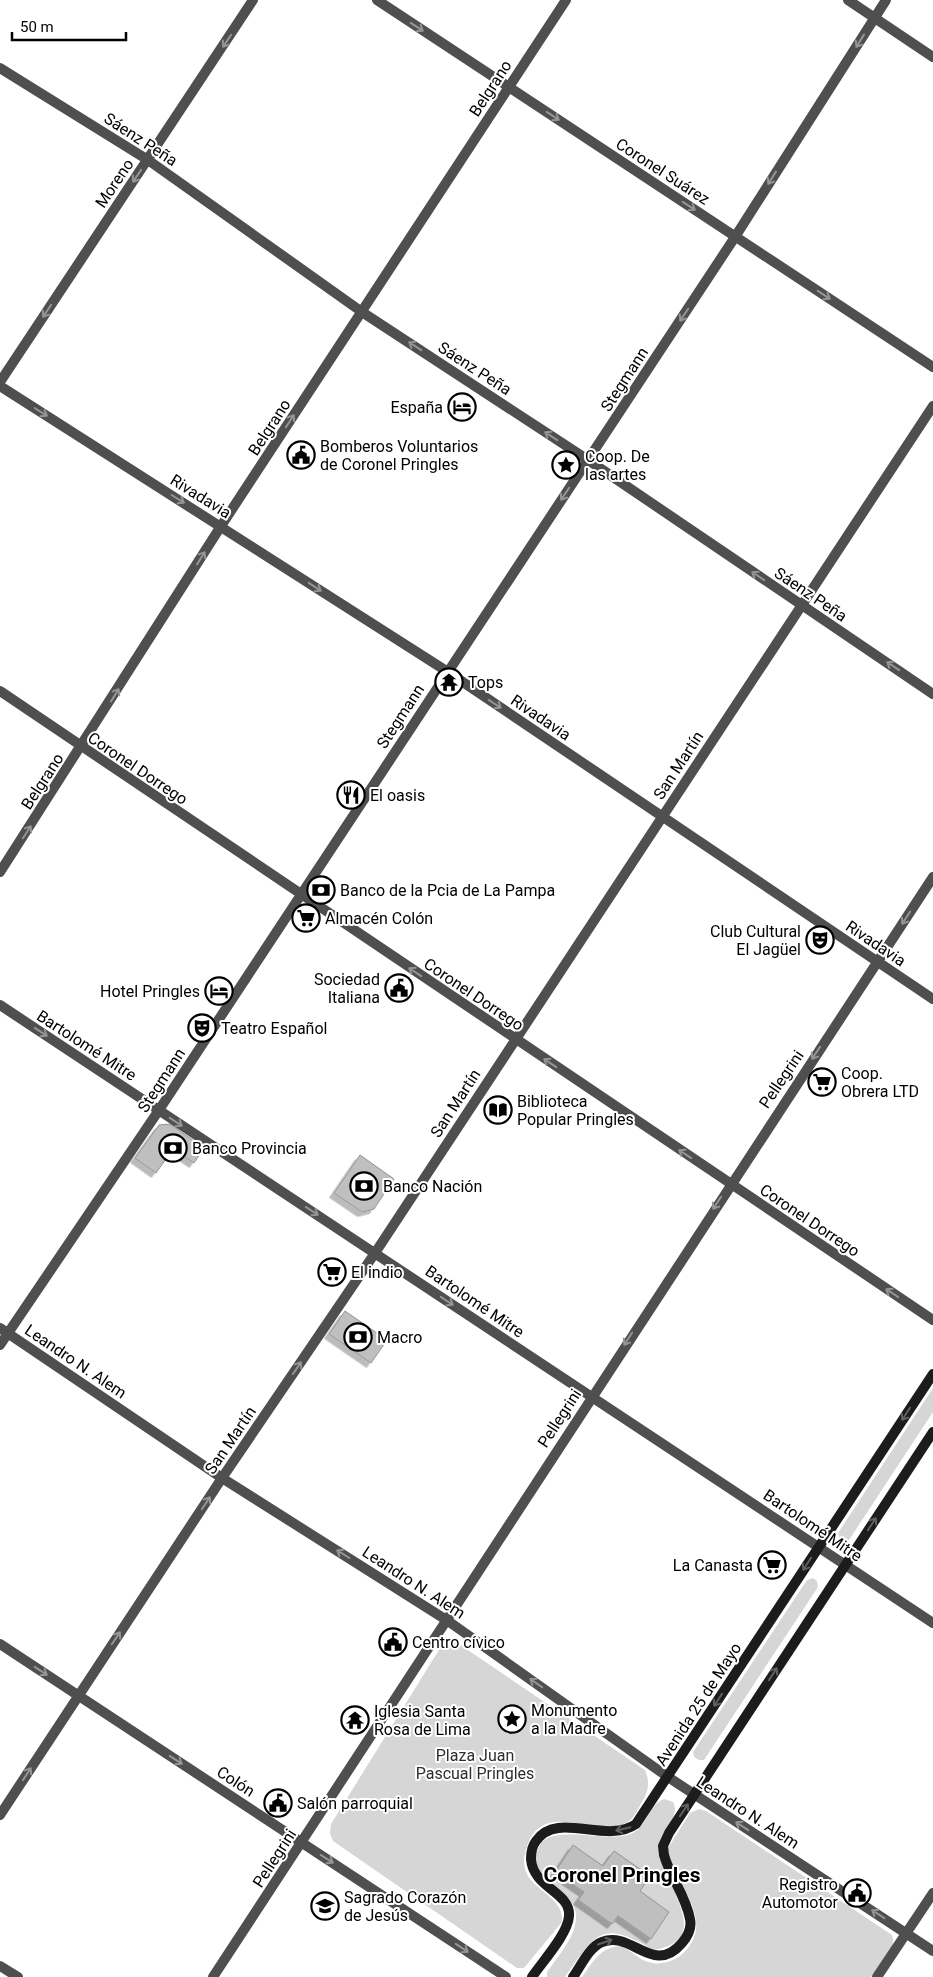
<svg xmlns="http://www.w3.org/2000/svg" width="933" height="1977" font-family="Roboto,sans-serif">
  <style>
    .green { fill: #d6d6d6 }
    .building { fill: #bfbfbf; stroke: #939393; filter: url(#shadow) }
    .lines { fill: none; stroke-linecap: round; stroke-linejoin: round }
    .minor { stroke: #4f4f4f; stroke-width: 10 }
    .secondary { stroke: #1c1c1c; stroke-width: 10 }
    .oneway { stroke: #959595 }
    .oneway2 { stroke: #606060 }
    .labels { text-anchor: middle; stroke-width: 4; stroke-linejoin: round; paint-order: stroke }
    .street-label { font-size: 16px; fill: #000; stroke: #fff }
    .poi-label { font-size: 16px; fill: #000; stroke: #fff; text-anchor: start }
    .park-label { font-size: 16px; fill: #2d2d2d; stroke: #fff }
    .district-label { font-size: 21px; font-weight: bold; fill: #000; stroke: #fff }
  </style>
  <defs>
    <filter id="shadow"><feDropShadow dx="-4.5" dy="4.5" stdDeviation="0" flood-color="#0004"/></filter>
  </defs>
  <rect width="100%" height="100%" fill="#fff"/>
  <path class="green" d="M933,1388V1412L849,1540L844,1541L839,1537L838,1533Z
    M813,1578L817,1581L818,1587L704,1760H699L694,1757L693,1752L807,1580Z
    M449,1641L456,1642L645,1770C650,1782 649,1791 642,1802C638,1808 635,1817 629,1821C600,1842 544,1796 527,1846C511,1891 565,1889 562,1922L524,1968H517L333,1841L330,1833L331,1824L442,1645Z
    M664,1799L673,1802C682,1819 656,1833 659,1851C664,1886 716,1940 653,1950C601,1919 596,1933 565,1977H547V1972C558,1956 575,1938 576,1918C578,1888 526,1881 538,1849C548,1821 607,1844 631,1834C647,1827 649,1804 664,1799Z
    M699,1809L706,1811L892,1935C898,1947 878,1967 871,1977H582C593,1962 600,1947 621,1946C629,1949 635,1956 643,1960C659,1968 678,1961 688,1948C714,1914 671,1882 668,1848L690,1813Z"/>
  <path class="building" d="M170,1124L204,1148L194,1163L173,1149L156,1173L135,1158L159,1125Z
    M360,1155L394,1179L374,1209L362,1212L334,1193Z
    M345,1311L387,1340L371,1363L329,1334Z
    M573,1845L603,1866L614,1851L650,1876L640,1891L669,1912L651,1939L618,1916L612,1924L578,1900L584,1892L555,1872Z"/>
  <g class="lines">
    <path class="minor" d="M377,0L933,367
      M848,0L933,57
      M0,68L148,160L362,312L588,460L933,694
      M0,382L253,0
      M0,386L448,672L933,999
      M0,691L933,1320
      M0,872L221,526L566,0
      M0,1005L933,1623
      M0,1328L222,1478L448,1621L668,1777L933,1951
      M0,1345L159,1110L735,237L886,0
      M0,1644L506,1977
      M0,1815L222,1478L375,1253L933,406
      M0,1966L18,1977
      M213,1977C455,1611 691,1243 933,877
      M877,1977L933,1893"/>
    <path class="secondary" d="M532,1977C542,1962 568,1934 569,1916C571,1892 533,1888 531,1859C531,1853 532,1846 536,1841C557,1810 606,1845 636,1824L933,1374
      M573,1977C581,1966 589,1947 602,1942C632,1930 653,1977 682,1943C688,1936 692,1928 690,1919C686,1896 670,1877 664,1855L663,1846L669,1833L933,1432"/>
  </g>
  <defs><path id="oneway-shaft" d="M-6 0H5M1.5-3L5.5 0L1.5 3" fill="none" stroke-width="1.6" stroke-linecap="round" stroke-linejoin="round" transform="scale(1.25)"/></defs>
  <g class="oneway">
    <use href="#oneway-shaft" transform="translate(417 27) rotate(33)"/>
    <use href="#oneway-shaft" transform="translate(227 41) rotate(124)"/>
    <use href="#oneway-shaft" transform="translate(860 41) rotate(122)"/>
    <use href="#oneway-shaft" transform="translate(553 116) rotate(33)"/>
    <use href="#oneway-shaft" transform="translate(137 176) rotate(124)"/>
    <use href="#oneway-shaft" transform="translate(772 178) rotate(122)"/>
    <use href="#oneway-shaft" transform="translate(689 206) rotate(33)"/>
    <use href="#oneway-shaft" transform="translate(824 295) rotate(33)"/>
    <use href="#oneway-shaft" transform="translate(47 311) rotate(124)"/>
    <use href="#oneway-shaft" transform="translate(684 315) rotate(123)"/>
    <use href="#oneway-shaft" transform="translate(415 346) rotate(-147)"/>
    <use href="#oneway-shaft" transform="translate(41 412) rotate(32)"/>
    <use href="#oneway-shaft" transform="translate(290 421) rotate(-57)"/>
    <use href="#oneway-shaft" transform="translate(551 436) rotate(-147)"/>
    <use href="#oneway-shaft" transform="translate(565 494) rotate(124)"/>
    <use href="#oneway-shaft" transform="translate(178 499) rotate(32)"/>
    <use href="#oneway-shaft" transform="translate(201 558) rotate(-58)"/>
    <use href="#oneway-shaft" transform="translate(758 576) rotate(-146)"/>
    <use href="#oneway-shaft" transform="translate(315 587) rotate(33)"/>
    <use href="#oneway-shaft" transform="translate(893 666) rotate(-146)"/>
    <use href="#oneway-shaft" transform="translate(115 695) rotate(-58)"/>
    <use href="#oneway-shaft" transform="translate(495 704) rotate(34)"/>
    <use href="#oneway-shaft" transform="translate(27 832) rotate(-57)"/>
    <use href="#oneway-shaft" transform="translate(906 918) rotate(123)"/>
    <use href="#oneway-shaft" transform="translate(415 972) rotate(-146)"/>
    <use href="#oneway-shaft" transform="translate(41 1032) rotate(33)"/>
    <use href="#oneway-shaft" transform="translate(816 1053) rotate(124)"/>
    <use href="#oneway-shaft" transform="translate(550 1063) rotate(-146)"/>
    <use href="#oneway-shaft" transform="translate(176 1122) rotate(33)"/>
    <use href="#oneway-shaft" transform="translate(685 1154) rotate(-146)"/>
    <use href="#oneway-shaft" transform="translate(717 1203) rotate(123)"/>
    <use href="#oneway-shaft" transform="translate(312 1211) rotate(33)"/>
    <use href="#oneway-shaft" transform="translate(892 1293) rotate(-146)"/>
    <use href="#oneway-shaft" transform="translate(447 1301) rotate(34)"/>
    <use href="#oneway-shaft" transform="translate(628 1339) rotate(123)"/>
    <use href="#oneway-shaft" transform="translate(297 1368) rotate(-56)"/>
    <use href="#oneway-shaft" transform="translate(206 1503) rotate(-56)"/>
    <use href="#oneway-shaft" transform="translate(343 1554) rotate(-148)"/>
    <use href="#oneway-shaft" transform="translate(116 1638) rotate(-56)"/>
    <use href="#oneway-shaft" transform="translate(41 1671) rotate(33)"/>
    <use href="#oneway-shaft" transform="translate(536 1683) rotate(-145)"/>
    <use href="#oneway-shaft" transform="translate(176 1760) rotate(33)"/>
    <use href="#oneway-shaft" transform="translate(27 1774) rotate(-57)"/>
    <use href="#oneway-shaft" transform="translate(742 1826) rotate(-147)"/>
    <use href="#oneway-shaft" transform="translate(327 1859) rotate(33)"/>
    <use href="#oneway-shaft" transform="translate(878 1914) rotate(-147)"/>
    <use href="#oneway-shaft" transform="translate(462 1948) rotate(33)"/>
  </g>
  <g class="oneway2">
    <use href="#oneway-shaft" transform="translate(906 1414) rotate(123)"/>
    <use href="#oneway-shaft" transform="translate(872 1524) rotate(-57)"/>
    <use href="#oneway-shaft" transform="translate(807 1564) rotate(123)"/>
    <use href="#oneway-shaft" transform="translate(773 1674) rotate(-57)"/>
    <use href="#oneway-shaft" transform="translate(718 1700) rotate(123)"/>
    <use href="#oneway-shaft" transform="translate(684 1810) rotate(-56)"/>
    <use href="#oneway-shaft" transform="translate(623 1829) rotate(166)"/>
    <use href="#oneway-shaft" transform="translate(605 1942) rotate(-19)"/>
  </g>
  <defs>
    <g id="hotel-ring" transform="scale(1.4375)"><circle r="9.5" fill="#fff" stroke="#000" stroke-width="1.5"/><path d="M-6-4.5h1.5V1H6V5H4.5V3h-9V5H-6ZM-4 0a1.8 1.8 0 1 1 3.6 0ZM.5 0V-2.5h3Q6-2.5 6 0Z" fill="#000"/></g>
    <g id="civic-ring" transform="scale(1.4375)"><circle r="9.5" fill="#fff" stroke="#000" stroke-width="1.5"/><path d="M-.6-6.5H3V-4.5H.6V-3L4-1V1h2V6H-6V1h2V-1L-.6-3ZM-1.2 2.5V6h2.4V2.5Z" fill="#000"/></g>
    <g id="sight-ring" transform="scale(1.4375)"><circle r="9.5" fill="#fff" stroke="#000" stroke-width="1.5"/><path d="M0-6L1.8-2.2L6-1.7L2.9 1.2L3.7 5.4L0 3.3L-3.7 5.4L-2.9 1.2L-6-1.7L-1.8-2.2Z" fill="#000"/></g>
    <g id="temple-ring" transform="scale(1.4375)"><circle r="9.5" fill="#fff" stroke="#000" stroke-width="1.5"/><path d="M0-6L5-2H3V0L6.5 2.5H4V6H1.5V3h-3V6H-4V2.5H-6.5L-3 0V-2H-5Z" fill="#000"/></g>
    <g id="restaurant-ring" transform="scale(1.4375)"><circle r="9.5" fill="#fff" stroke="#000" stroke-width="1.5"/><path d="M-5-6h1v4h1v-4h1v4h1v-4h1v5L-1.5 .5V6h-2V.5L-5-1ZM5-6V6H3V1.5H1.5Q1.5-4 5-6Z" fill="#000"/></g>
    <g id="bank-ring" transform="scale(1.4375)"><circle r="9.5" fill="#fff" stroke="#000" stroke-width="1.5"/><path d="M-6-4H6V4H-6ZM0-2.3a2.3 2.3 0 1 0 0 4.6a2.3 2.3 0 1 0 0-4.6Z" fill="#000"/></g>
    <g id="supermarket-ring" transform="scale(1.4375)"><circle r="9.5" fill="#fff" stroke="#000" stroke-width="1.5"/><path d="M-6-5.5h2.5l.6 2H6L4.5 2H-2.5L-4.4-4H-6ZM-1.5 3.2a1.3 1.3 0 1 0 .1 0ZM3 3.2a1.3 1.3 0 1 0 .1 0Z" fill="#000"/></g>
    <g id="theatre-ring" transform="scale(1.4375)"><circle r="9.5" fill="#fff" stroke="#000" stroke-width="1.5"/><path d="M-5-5.5Q0-4 5-5.5V0Q5 5 0 6Q-5 5-5 0ZM-3.3-2.5H-1v1.5H-3.3ZM1-2.5H3.3v1.5H1ZM-2.8 1Q0 5.5 2.8 1Z" fill="#000"/></g>
    <g id="library-ring" transform="scale(1.4375)"><circle r="9.5" fill="#fff" stroke="#000" stroke-width="1.5"/><path d="M-6-4Q-3-5.5-.7-3.5V5Q-3 3-6 4ZM6-4Q3-5.5 .7-3.5V5Q3 3 6 4Z" fill="#000"/></g>
    <g id="school-ring" transform="scale(1.4375)"><circle r="9.5" fill="#fff" stroke="#000" stroke-width="1.5"/><path d="M0-5L7-2L0 1L-7-2ZM-4 1L0 2.5L4 1V4Q0 6-4 4Z" fill="#000"/></g>
  </defs>
  <g fill-rule="evenodd">
    <use href="#hotel-ring" x="462" y="407"/>
    <use href="#civic-ring" x="301" y="455"/>
    <use href="#sight-ring" x="566" y="465"/>
    <use href="#temple-ring" x="449" y="682"/>
    <use href="#restaurant-ring" x="351" y="795"/>
    <use href="#bank-ring" x="321" y="890"/>
    <use href="#supermarket-ring" x="306" y="918"/>
    <use href="#theatre-ring" x="820" y="940"/>
    <use href="#civic-ring" x="399" y="988"/>
    <use href="#hotel-ring" x="219" y="991"/>
    <use href="#theatre-ring" x="202" y="1028"/>
    <use href="#supermarket-ring" x="822" y="1082"/>
    <use href="#library-ring" x="498" y="1110"/>
    <use href="#bank-ring" x="173" y="1148"/>
    <use href="#bank-ring" x="364" y="1186"/>
    <use href="#supermarket-ring" x="332" y="1272"/>
    <use href="#bank-ring" x="358" y="1337"/>
    <use href="#supermarket-ring" x="772" y="1565"/>
    <use href="#civic-ring" x="393" y="1642"/>
    <use href="#sight-ring" x="512" y="1719"/>
    <use href="#temple-ring" x="355" y="1720"/>
    <use href="#civic-ring" x="278" y="1803"/>
    <use href="#civic-ring" x="857" y="1893"/>
    <use href="#school-ring" x="325" y="1906"/>
  </g>
  <g class="labels">
    <g class="street-label">
      <text transform="translate(490 88) rotate(-57)" y="6">Belgrano</text>
      <text transform="translate(141 139) rotate(33)" y="6">Sáenz Peña</text>
      <text transform="translate(663 171) rotate(33)" y="6">Coronel Suárez</text>
      <text transform="translate(114 183) rotate(-56)" y="6">Moreno</text>
      <text transform="translate(475 368) rotate(33)" y="6">Sáenz Peña</text>
      <text transform="translate(624 379) rotate(-57)" y="6">Stegmann</text>
      <text transform="translate(269 427) rotate(-57)" y="6">Belgrano</text>
      <text transform="translate(201 496) rotate(32)" y="6">Rivadavia</text>
      <text transform="translate(811 594) rotate(34)" y="6">Sáenz Peña</text>
      <text transform="translate(400 716) rotate(-57)" y="6">Stegmann</text>
      <text transform="translate(541 717) rotate(34)" y="6">Rivadavia</text>
      <text transform="translate(678 765) rotate(-57)" y="6">San Martín</text>
      <text transform="translate(138 768) rotate(34)" y="6">Coronel Dorrego</text>
      <text transform="translate(42 781) rotate(-57)" y="6">Belgrano</text>
      <text transform="translate(876 943) rotate(34)" y="6">Rivadavia</text>
      <text transform="translate(474 994) rotate(34)" y="6">Coronel Dorrego</text>
      <text transform="translate(87 1045) rotate(33)" y="6">Bartolomé Mitre</text>
      <text transform="translate(781 1079) rotate(-56)" y="6">Pellegrini</text>
      <text transform="translate(161 1080) rotate(-57)" y="6">Stegmann</text>
      <text transform="translate(455 1103) rotate(-57)" y="6">San Martín</text>
      <text transform="translate(810 1220) rotate(34)" y="6">Coronel Dorrego</text>
      <text transform="translate(475 1301) rotate(34)" y="6">Bartolomé Mitre</text>
      <text transform="translate(76 1361) rotate(34)" y="6">Leandro N. Alem</text>
      <text transform="translate(559 1418) rotate(-57)" y="6">Pellegrini</text>
      <text transform="translate(230 1440) rotate(-56)" y="6">San Martín</text>
      <text transform="translate(813 1525) rotate(34)" y="6">Bartolomé Mitre</text>
      <text transform="translate(414 1582) rotate(33)" y="6">Leandro N. Alem</text>
      <text transform="translate(698 1704) rotate(-57)" y="6">Avenida 25 de Mayo</text>
      <text transform="translate(236 1781) rotate(33)" y="6">Colón</text>
      <text transform="translate(748 1812) rotate(33)" y="6">Leandro N. Alem</text>
      <text transform="translate(274 1858) rotate(-57)" y="6">Pellegrini</text>
    </g>
    <g class="poi-label">
      <text x="443" y="413" text-anchor="end">España</text>
      <text x="320" y="452">Bomberos Voluntarios<tspan x="320" dy="18">de Coronel Pringles</tspan></text>
      <text x="585" y="462">Coop. De<tspan x="585" dy="18">las artes</tspan></text>
      <text x="468" y="688">Tops</text>
      <text x="370" y="801">El oasis</text>
      <text x="340" y="896">Banco de la Pcia de La Pampa</text>
      <text x="325" y="924">Almacén Colón</text>
      <text x="801" y="937" text-anchor="end">Club Cultural<tspan x="801" dy="18">El Jagüel</tspan></text>
      <text x="380" y="985" text-anchor="end">Sociedad<tspan x="380" dy="18">Italiana</tspan></text>
      <text x="200" y="997" text-anchor="end">Hotel Pringles</text>
      <text x="221" y="1034">Teatro Español</text>
      <text x="841" y="1079">Coop.<tspan x="841" dy="18">Obrera LTD</tspan></text>
      <text x="517" y="1107">Biblioteca<tspan x="517" dy="18">Popular Pringles</tspan></text>
      <text x="192" y="1154">Banco Provincia</text>
      <text x="383" y="1192">Banco Nación</text>
      <text x="351" y="1278">El indio</text>
      <text x="377" y="1343">Macro</text>
      <text x="753" y="1571" text-anchor="end">La Canasta</text>
      <text x="412" y="1648">Centro cívico</text>
      <text x="531" y="1716">Monumento<tspan x="531" dy="18">a la Madre</tspan></text>
      <text x="374" y="1717">Iglesia Santa<tspan x="374" dy="18">Rosa de Lima</tspan></text>
      <text x="297" y="1809">Salón parroquial</text>
      <text x="838" y="1890" text-anchor="end">Registro<tspan x="838" dy="18">Automotor</tspan></text>
      <text x="344" y="1903">Sagrado Corazón<tspan x="344" dy="18">de Jesús</tspan></text>
    </g>
    <g class="park-label">
      <text x="475" y="1761">Plaza Juan<tspan x="475" dy="18">Pascual Pringles</tspan></text>
    </g>
    <g class="district-label">
      <text x="622" y="1882">Coronel Pringles</text>
    </g>
  </g>
  <path d="M12 32v8h114v-8" fill="none" stroke="#000000" stroke-width="2.5"/>
  <text x="20" y="32" font-size="15" fill="#000000" stroke="#ffffff" stroke-width="4" paint-order="stroke">50 m</text>
</svg>
